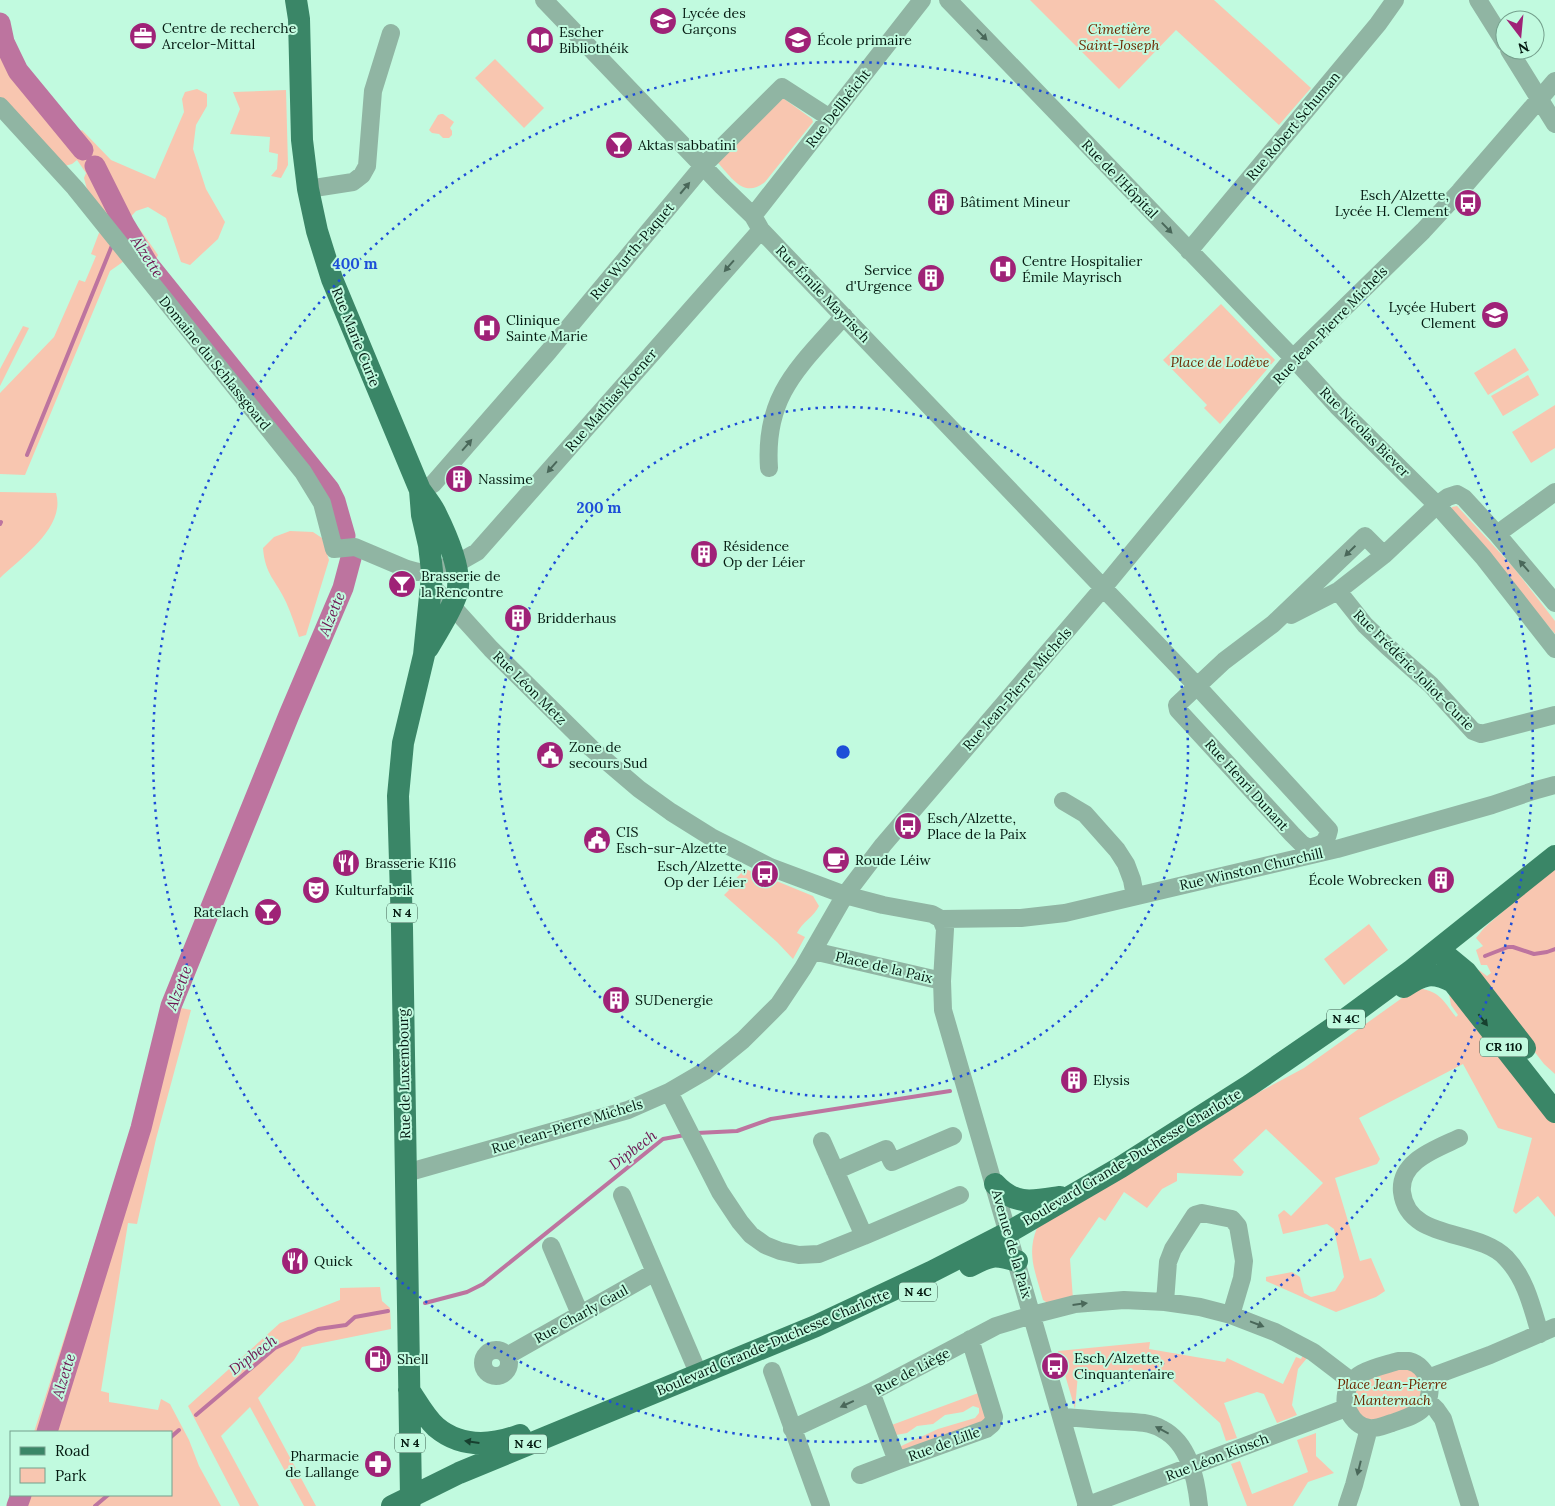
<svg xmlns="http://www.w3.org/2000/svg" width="1555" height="1506" font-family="Lora,serif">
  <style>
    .green { fill: #f8c6b0 }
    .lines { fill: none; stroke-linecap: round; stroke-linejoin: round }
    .stream { stroke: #bd749f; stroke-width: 4 }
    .river { stroke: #bd749f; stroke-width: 21 }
    .minor { stroke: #90b5a3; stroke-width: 18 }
    .major { stroke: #3a8667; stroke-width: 22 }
    .oneway { fill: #4a685a }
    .oneway2 { fill: #17402f }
    .ring { fill: none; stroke: #1d4ed8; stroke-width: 2.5; stroke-dasharray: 2.5 5 }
    .labels { text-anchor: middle; stroke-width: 4; stroke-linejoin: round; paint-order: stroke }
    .shield { fill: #c1fadf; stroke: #3d5d4f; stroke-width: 1 }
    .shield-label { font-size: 12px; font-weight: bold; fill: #041a11 }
    .poi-label { font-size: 14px; fill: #041a11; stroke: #c1fadf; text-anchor: start }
    .park-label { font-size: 14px; font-style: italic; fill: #6d2800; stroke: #c1fadf }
    .street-label { font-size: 14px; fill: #041a11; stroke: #c1fadf }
    .water-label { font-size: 15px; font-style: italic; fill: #6d1551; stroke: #c1fadf }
    .centre { fill: #1d4ed8; stroke: #c1fadf; stroke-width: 2.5 }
    .ring-label { font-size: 15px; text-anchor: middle; font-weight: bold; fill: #1d4ed8; stroke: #c1fadf; stroke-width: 4; stroke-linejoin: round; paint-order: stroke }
  </style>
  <rect width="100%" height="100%" fill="#c1fadf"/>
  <path class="green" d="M1030,0H1214L1311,88L1279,125L1176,30L1119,89Z
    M0,23L4,42L18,71L73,136L82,130L111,160L155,179L184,112L182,99L185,92L197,89L207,94V106L196,125L193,149L206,189L225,222L218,239L190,265L181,262L166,218L148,207L136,211L124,224L139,228L158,255L155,261L148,264L135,251L88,193L84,178L86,173L77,160L72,164L57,168L0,106Z
    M495,59L544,108L524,128L475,78Z
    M286,90L288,165L281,178L271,176L277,169L278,154L269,152L270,137L230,134L240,109L233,92Z
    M783,98L812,119L813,122L765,182C744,199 732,178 718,163L719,160Z
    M441,114H443L454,122L450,128L452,131V135L449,138H443L439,134L432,133L429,130L438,115Z
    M99,233H105L127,259L110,271L25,475L0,474V393L54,337L79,280L85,282L96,256L91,254Z
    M1221,304L1275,360L1220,424L1204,408L1207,405L1163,360Z
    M23,326L29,328L0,386V369Z
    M1515,348L1529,370L1488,395L1474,373Z
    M1528,375L1539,395L1503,416L1491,396Z
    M1555,405V448L1531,463L1512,432Z
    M0,492L56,493C66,527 22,557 0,578Z
    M1457,506L1514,568L1555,621V634L1451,510L1452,507Z
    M290,531L313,532L322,538L329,560L306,635L299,637C295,625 291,613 286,602C276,580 265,575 263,548L274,537Z
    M1555,866V1074L1544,1064L1474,973L1479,970L1487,976L1491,973L1487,965H1481L1476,950L1483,946L1476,938L1484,928Z
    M745,869L759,874L758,877L767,881L769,878L813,896L819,906C814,917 802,922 797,933L805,937L793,959L777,942L724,895L729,890L727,888Z
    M1369,924L1388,950L1344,985L1324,959Z
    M1416,988C1440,991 1442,999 1456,1017L1458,1015L1451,1005L1449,994L1555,1122V1217L1538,1196L1516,1214L1513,1211L1532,1138L1498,1128L1463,1064L1359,1118L1380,1159L1377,1164L1335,1178L1360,1261L1371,1258L1385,1291L1376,1297L1336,1312L1266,1281V1277L1292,1272L1300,1277L1304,1293L1311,1297L1335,1291L1344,1277L1334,1229L1327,1224L1283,1234L1278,1215L1284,1210L1291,1216L1323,1183L1266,1129L1233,1160L1244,1172L1241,1176L1177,1173V1181L1162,1189L1147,1208L1124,1192L1105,1221L1099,1217L1070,1259L1073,1299L1049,1304L1043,1300C1036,1273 1026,1255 1037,1228L1252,1096L1304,1068Z
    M171,1006L191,1010L156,1139L137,1224L128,1223L101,1391L109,1393V1402L158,1410L161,1399L170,1404L189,1440L199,1466L221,1506H10L13,1495H171V1432H34Z
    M380,1287L382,1301L390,1308L391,1329L302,1347L294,1360L258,1398L316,1506H304L250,1407L221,1436L259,1506H240L188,1406L280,1323L340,1300V1288Z
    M1150,1342L1149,1349L1225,1362L1227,1358L1283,1384L1296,1357L1301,1359L1303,1355L1307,1358L1298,1369L1292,1405L1297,1415L1277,1423L1264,1394L1257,1392L1224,1403L1237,1438L1226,1441L1220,1423L1172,1380L1078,1374L1075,1409L1058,1351Z
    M1398,1361L1421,1368L1423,1408L1359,1424L1346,1389Z
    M981,1392L986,1422L907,1453L897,1448L938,1429L975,1418L979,1413V1408L973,1406L963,1412L945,1415L933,1424L917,1426L907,1433L896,1435L889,1426Z
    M1316,1433V1456L1334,1473L1308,1482L1293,1506H1247L1231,1464L1240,1461L1252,1494L1308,1472L1297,1440Z"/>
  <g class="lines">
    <path class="stream" d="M27,455L113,243
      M0,524L1,522
      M1485,956L1508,947H1513L1534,954L1547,952L1555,949
      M697,1133L737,1131L771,1119L950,1091
      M425,1303L467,1292L483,1284L663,1139L685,1135
      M196,1415L275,1348L318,1329L346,1325L355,1317L388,1311
      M171,1437L179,1430
      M95,1506L108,1495"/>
    <path class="river" d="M0,23L4,42L18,71L83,150
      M95,166L124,224L148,264L329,489L335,501L345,536
      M47,1432L141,1128L171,1006L289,715L343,588L351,558
      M17,1506L21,1495"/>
    <path class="minor" d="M544,0L722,186L753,216L761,230L1197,686L1329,830C1326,844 1322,844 1309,848L1302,844L1292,834L1178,710L1177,705L1224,661L1273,624L1365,536L1384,555
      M948,0L1293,358L1337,406L1437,505L1483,557L1555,649
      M1478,0L1505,43
      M1509,50L1555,124
      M0,106L75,188L303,472L322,503L334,549L355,547L407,569L418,572L432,571L456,564L477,552L761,230
      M308,189L353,182L362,175L367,166L373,91L391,33
      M753,216L922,0
      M1189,251L1378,24L1395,0
      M769,468C764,395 799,367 844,316
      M420,490L433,484L549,351L703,166L782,87L830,118
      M1497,534L1555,492
      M431,586L452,606L491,649L591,748L639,789L671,812L711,837L770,867L845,895L883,905L932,914L941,919L945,929L942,981L943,1010L1087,1506
      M1338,591L1365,625L1388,647L1431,685L1473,731L1481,734L1555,715
      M1291,615L1338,591L1384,555L1437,505L1448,497L1457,494L1464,498L1497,534L1555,603
      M1063,801L1085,814L1117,850L1126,864L1132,880L1135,896
      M941,919L1021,918L1065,913L1337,849L1492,805L1533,791L1555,785
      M813,951L942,981
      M669,1092L720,1192L740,1222L751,1235L765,1245L780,1251L799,1255L819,1254L864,1236L960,1195
      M1459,1138C1436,1149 1399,1161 1402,1192C1408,1242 1478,1228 1506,1258C1526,1279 1532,1307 1540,1334
      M822,1141L864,1236
      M835,1171L886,1149L892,1162L953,1136
      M406,1173L628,1110L669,1092L705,1071L743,1040L779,1004L803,968L845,895L883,845L1103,588L1293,358L1423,231L1460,191L1555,81
      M622,1195L699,1375
      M551,1246L580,1314
      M1165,1302L1168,1262L1173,1249L1195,1215L1202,1213L1232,1219L1238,1226L1244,1261L1242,1278L1231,1315
      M483 1363a13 13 0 1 1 26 0a13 13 0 1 1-26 0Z
      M507,1356L655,1272
      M1398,1361C1401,1361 1406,1361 1409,1361C1429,1366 1436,1393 1423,1408C1416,1416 1402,1419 1392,1423C1385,1425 1377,1429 1369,1428C1360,1427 1353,1420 1349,1412C1345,1407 1345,1400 1346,1394C1350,1371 1379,1367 1398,1361Z
      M772,1371L821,1506
      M1428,1378L1490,1355L1555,1327
      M871,1392L897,1461L986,1429L992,1424L994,1417L970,1339
      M1428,1401L1436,1409L1443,1419L1470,1506
      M1062,1417C1080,1418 1098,1420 1116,1421C1131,1422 1148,1421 1162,1429C1189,1443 1196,1478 1199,1506
      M792,1429L871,1392L996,1326L1032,1315L1075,1304L1124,1300L1165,1302L1200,1307L1231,1315L1275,1332L1313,1352L1351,1381
      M860,1475L897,1461
      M1086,1506L1346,1408
      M1347,1506L1354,1485L1369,1428"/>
    <path class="major" d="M296,0L299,19L302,140L308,189L317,231L332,279L420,490C425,497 431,504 435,512C445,532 463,571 457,593C451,612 438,630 428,648
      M1443,953L1466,972L1525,1048
      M1447,968L1453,982L1555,1112
      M1404,987C1423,974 1432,971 1453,982
      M995,1184C1015,1206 1033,1201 1060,1197
      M970,1266C991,1255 994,1254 1017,1261
      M409,1390C417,1402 425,1417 436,1427C461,1448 491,1446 520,1435
      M392,1506L459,1473L816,1326L931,1272L1009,1232L1121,1167L1250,1085L1340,1023L1412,970L1555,856
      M409,1506L411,1497L402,928L398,796L403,743L424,655L431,586L432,571L429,545L422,515L420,490"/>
  </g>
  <defs><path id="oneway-solid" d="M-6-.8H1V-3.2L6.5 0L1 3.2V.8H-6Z" transform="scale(1.25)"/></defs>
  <g class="oneway">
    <use href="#oneway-solid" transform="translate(982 35) rotate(46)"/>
    <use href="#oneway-solid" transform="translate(685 188) rotate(-50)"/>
    <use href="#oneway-solid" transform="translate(1167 228) rotate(46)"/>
    <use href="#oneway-solid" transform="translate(729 266) rotate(131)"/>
    <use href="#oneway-solid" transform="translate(467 445) rotate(-49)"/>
    <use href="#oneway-solid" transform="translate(552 467) rotate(131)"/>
    <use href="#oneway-solid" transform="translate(1350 551) rotate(136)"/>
    <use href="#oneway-solid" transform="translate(1524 566) rotate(-131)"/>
    <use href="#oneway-solid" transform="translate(1080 1304) rotate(-7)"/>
    <use href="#oneway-solid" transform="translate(1257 1324) rotate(21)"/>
    <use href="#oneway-solid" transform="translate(847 1404) rotate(155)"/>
    <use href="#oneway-solid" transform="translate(1162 1430) rotate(-152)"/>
    <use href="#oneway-solid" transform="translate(1359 1468) rotate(104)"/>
  </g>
  <g class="oneway2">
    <use href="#oneway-solid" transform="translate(1483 1020) rotate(52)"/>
    <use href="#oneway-solid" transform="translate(472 1442) rotate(-172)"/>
  </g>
  <g class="ring">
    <circle cx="843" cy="752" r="345"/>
    <circle cx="843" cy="752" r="690"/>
  </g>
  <defs>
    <g id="school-disc" transform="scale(1.4375)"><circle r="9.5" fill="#9f2277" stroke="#c1fadf"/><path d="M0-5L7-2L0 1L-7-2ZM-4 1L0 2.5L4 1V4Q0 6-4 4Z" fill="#fff"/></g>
    <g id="office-disc" transform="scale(1.4375)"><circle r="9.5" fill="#9f2277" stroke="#c1fadf"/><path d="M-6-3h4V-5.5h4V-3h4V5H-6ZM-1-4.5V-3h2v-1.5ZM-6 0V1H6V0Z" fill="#fff"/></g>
    <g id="library-disc" transform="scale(1.4375)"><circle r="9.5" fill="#9f2277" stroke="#c1fadf"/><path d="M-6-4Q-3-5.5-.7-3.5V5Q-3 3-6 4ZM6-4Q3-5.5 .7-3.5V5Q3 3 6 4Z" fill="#fff"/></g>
    <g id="bar-disc" transform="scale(1.4375)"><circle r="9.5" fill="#9f2277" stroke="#c1fadf"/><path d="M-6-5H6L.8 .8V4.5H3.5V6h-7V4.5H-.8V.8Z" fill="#fff"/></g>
    <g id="building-disc" transform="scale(1.4375)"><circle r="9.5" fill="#9f2277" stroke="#c1fadf"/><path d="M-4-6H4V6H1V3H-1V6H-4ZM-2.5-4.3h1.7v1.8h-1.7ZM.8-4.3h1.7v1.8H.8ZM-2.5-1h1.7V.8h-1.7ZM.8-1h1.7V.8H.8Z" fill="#fff"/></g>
    <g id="bus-disc" transform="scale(1.4375)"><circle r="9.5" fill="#9f2277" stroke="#c1fadf"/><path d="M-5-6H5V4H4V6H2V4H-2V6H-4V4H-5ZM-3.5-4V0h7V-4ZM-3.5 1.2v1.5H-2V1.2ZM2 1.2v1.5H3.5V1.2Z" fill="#fff"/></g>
    <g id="hospital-disc" transform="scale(1.4375)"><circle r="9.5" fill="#9f2277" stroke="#c1fadf"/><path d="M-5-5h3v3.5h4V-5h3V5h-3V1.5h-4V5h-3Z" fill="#fff"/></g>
    <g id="civic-disc" transform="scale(1.4375)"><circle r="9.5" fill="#9f2277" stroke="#c1fadf"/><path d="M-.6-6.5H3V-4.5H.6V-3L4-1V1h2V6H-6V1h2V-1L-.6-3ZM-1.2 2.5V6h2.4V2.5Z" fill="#fff"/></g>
    <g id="cafe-disc" transform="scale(1.4375)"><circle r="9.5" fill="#9f2277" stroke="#c1fadf"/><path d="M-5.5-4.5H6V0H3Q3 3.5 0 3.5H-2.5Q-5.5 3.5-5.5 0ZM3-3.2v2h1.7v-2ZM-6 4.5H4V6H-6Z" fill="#fff"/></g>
    <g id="restaurant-disc" transform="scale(1.4375)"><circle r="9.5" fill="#9f2277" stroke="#c1fadf"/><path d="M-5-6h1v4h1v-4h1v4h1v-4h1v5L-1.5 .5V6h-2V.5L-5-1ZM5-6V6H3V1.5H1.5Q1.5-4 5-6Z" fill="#fff"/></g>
    <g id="theatre-disc" transform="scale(1.4375)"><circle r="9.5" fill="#9f2277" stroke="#c1fadf"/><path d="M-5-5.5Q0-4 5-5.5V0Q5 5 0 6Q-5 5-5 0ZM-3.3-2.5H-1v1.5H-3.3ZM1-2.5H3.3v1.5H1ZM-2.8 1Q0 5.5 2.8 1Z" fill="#fff"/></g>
    <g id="fuel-disc" transform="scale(1.4375)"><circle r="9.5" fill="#9f2277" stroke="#c1fadf"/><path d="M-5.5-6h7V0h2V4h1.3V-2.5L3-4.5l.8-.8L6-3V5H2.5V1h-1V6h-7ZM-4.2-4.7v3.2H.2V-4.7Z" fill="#fff"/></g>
    <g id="pharmacy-disc" transform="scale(1.4375)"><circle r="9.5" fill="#9f2277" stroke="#c1fadf"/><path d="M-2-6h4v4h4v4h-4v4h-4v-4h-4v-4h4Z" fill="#fff"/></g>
  </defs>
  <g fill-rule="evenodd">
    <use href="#school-disc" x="663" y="21"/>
    <use href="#office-disc" x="143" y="36"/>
    <use href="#library-disc" x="540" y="40"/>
    <use href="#school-disc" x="798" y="40"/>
    <use href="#bar-disc" x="619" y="145"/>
    <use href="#building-disc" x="941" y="202"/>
    <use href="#bus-disc" x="1468" y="203"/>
    <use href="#hospital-disc" x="1003" y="269"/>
    <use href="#building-disc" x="931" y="278"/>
    <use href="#school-disc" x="1495" y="315"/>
    <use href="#hospital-disc" x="487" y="328"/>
    <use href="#building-disc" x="459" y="479"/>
    <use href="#building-disc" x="704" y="554"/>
    <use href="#bar-disc" x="402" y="584"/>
    <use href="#building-disc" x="518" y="618"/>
    <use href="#civic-disc" x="550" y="755"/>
    <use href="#bus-disc" x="908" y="826"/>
    <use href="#civic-disc" x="597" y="840"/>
    <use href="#cafe-disc" x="836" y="860"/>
    <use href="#restaurant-disc" x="346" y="863"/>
    <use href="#bus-disc" x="765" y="874"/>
    <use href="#building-disc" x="1441" y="880"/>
    <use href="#theatre-disc" x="316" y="890"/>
    <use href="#bar-disc" x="268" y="912"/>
    <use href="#building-disc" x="616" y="1000"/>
    <use href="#building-disc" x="1074" y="1080"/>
    <use href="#restaurant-disc" x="295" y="1261"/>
    <use href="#fuel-disc" x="378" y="1359"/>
    <use href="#bus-disc" x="1055" y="1366"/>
    <use href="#pharmacy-disc" x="378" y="1464"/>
  </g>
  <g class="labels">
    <g class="shield">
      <rect x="387" y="903.5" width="30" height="19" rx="4"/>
      <rect x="1327" y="1009.5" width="38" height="19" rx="4"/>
      <rect x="1480" y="1037.5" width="48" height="19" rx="4"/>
      <rect x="899" y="1282.5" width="38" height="19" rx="4"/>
      <rect x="395" y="1433.5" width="30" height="19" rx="4"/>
      <rect x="509" y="1434.5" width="38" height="19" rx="4"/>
    </g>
    <g class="shield-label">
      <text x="402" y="917">N 4</text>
      <text x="1346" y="1023">N 4C</text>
      <text x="1504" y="1051">CR 110</text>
      <text x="918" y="1296">N 4C</text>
      <text x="410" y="1447">N 4</text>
      <text x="528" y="1448">N 4C</text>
    </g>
    <g class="poi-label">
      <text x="682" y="18">Lycée des<tspan x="682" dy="16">Garçons</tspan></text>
      <text x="162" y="33">Centre de recherche<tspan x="162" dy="16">Arcelor-Mittal</tspan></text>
      <text x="559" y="37">Escher<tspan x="559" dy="16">Bibliothéik</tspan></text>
      <text x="817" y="45">École primaire</text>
      <text x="638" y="150">Aktas sabbatini</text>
      <text x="1449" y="200" text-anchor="end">Esch/Alzette,<tspan x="1449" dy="16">Lycée H. Clement</tspan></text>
      <text x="960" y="207">Bâtiment Mineur</text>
      <text x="1022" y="266">Centre Hospitalier<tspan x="1022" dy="16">Émile Mayrisch</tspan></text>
      <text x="912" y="275" text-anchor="end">Service<tspan x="912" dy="16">d'Urgence</tspan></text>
      <text x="1476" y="312" text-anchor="end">Lyçée Hubert<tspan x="1476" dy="16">Clement</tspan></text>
      <text x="506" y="325">Clinique<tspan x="506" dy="16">Sainte Marie</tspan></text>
      <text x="478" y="484">Nassime</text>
      <text x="723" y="551">Résidence<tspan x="723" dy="16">Op der Léier</tspan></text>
      <text x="421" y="581">Brasserie de<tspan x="421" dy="16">la Rencontre</tspan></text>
      <text x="537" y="623">Bridderhaus</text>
      <text x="569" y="752">Zone de<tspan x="569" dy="16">secours Sud</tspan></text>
      <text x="927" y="823">Esch/Alzette,<tspan x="927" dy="16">Place de la Paix</tspan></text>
      <text x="616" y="837">CIS<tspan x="616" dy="16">Esch-sur-Alzette</tspan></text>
      <text x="855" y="865">Roude Léiw</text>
      <text x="365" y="868">Brasserie K116</text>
      <text x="746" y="871" text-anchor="end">Esch/Alzette,<tspan x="746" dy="16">Op der Léier</tspan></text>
      <text x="1422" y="885" text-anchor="end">École Wobrecken</text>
      <text x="335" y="895">Kulturfabrik</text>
      <text x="249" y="917" text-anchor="end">Ratelach</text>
      <text x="635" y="1005">SUDenergie</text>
      <text x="1093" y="1085">Elysis</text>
      <text x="314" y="1266">Quick</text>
      <text x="1074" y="1363">Esch/Alzette,<tspan x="1074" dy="16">Cinquantenaire</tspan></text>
      <text x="397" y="1364">Shell</text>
      <text x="359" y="1461" text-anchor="end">Pharmacie<tspan x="359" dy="16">de Lallange</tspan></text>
    </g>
    <g class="park-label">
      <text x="1119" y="34">Cimetière<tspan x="1119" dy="16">Saint-Joseph</tspan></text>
      <text x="1220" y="367">Place de Lodève</text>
      <text x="1392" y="1389">Place Jean-Pierre<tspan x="1392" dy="16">Manternach</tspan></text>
    </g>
    <g class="street-label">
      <text transform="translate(838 108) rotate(-52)" y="5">Rue Dellhéicht</text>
      <text transform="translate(1293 126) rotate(-50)" y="5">Rue Robert Schuman</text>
      <text transform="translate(1120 179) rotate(46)" y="5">Rue de l'Hôpital</text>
      <text transform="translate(632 251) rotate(-50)" y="5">Rue Wurth-Paquet</text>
      <text transform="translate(823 294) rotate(46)" y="5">Rue Émile Mayrisch</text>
      <text transform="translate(1330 325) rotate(-46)" y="5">Rue Jean-Pierre Michels</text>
      <text transform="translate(356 337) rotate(68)" y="5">Rue Marie Curie</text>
      <text transform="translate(215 363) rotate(51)" y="5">Domaine du Schlassgoard</text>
      <text transform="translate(611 400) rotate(-49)" y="5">Rue Mathias Koener</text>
      <text transform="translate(1365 432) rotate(45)" y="5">Rue Nicolas Biever</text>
      <text transform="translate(1414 670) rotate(45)" y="5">Rue Frédéric Joliot-Curie</text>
      <text transform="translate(530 688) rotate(45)" y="5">Rue Léon Metz</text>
      <text transform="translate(1017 689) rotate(-49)" y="5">Rue Jean-Pierre Michels</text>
      <text transform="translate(1247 785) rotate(48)" y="5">Rue Henri Dunant</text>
      <text transform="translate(1251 869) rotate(-13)" y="5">Rue Winston Churchill</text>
      <text transform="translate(884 967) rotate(13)" y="5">Place de la Paix</text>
      <text transform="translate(404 1074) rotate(-91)" y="5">Rue de Luxembourg</text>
      <text transform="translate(567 1126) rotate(-17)" y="5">Rue Jean-Pierre Michels</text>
      <text transform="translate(1132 1157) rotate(-31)" y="5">Boulevard Grande-Duchesse Charlotte</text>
      <text transform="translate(1012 1244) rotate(74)" y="5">Avenue de la Paix</text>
      <text transform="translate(581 1314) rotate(-29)" y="5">Rue Charly Gaul</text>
      <text transform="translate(773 1342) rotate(-23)" y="5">Boulevard Grande-Duchesse Charlotte</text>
      <text transform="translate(912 1371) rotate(-28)" y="5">Rue de Liège</text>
      <text transform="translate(944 1444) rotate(-20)" y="5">Rue de Lille</text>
      <text transform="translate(1217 1457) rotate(-21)" y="5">Rue Léon Kinsch</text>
    </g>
    <g class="water-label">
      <text transform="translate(147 257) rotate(57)" y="5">Alzette</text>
      <text transform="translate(332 614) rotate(-68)" y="5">Alzette</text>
      <text transform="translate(179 988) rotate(-69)" y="5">Alzette</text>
      <text transform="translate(633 1150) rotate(-37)" y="5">Dipbech</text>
      <text transform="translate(253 1355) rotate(-37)" y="5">Dipbech</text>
      <text transform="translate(64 1376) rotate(-73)" y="5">Alzette</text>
    </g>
  </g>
  <circle cx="843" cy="752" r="8" class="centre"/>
  <g class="ring-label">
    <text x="355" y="269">400 m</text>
    <text x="599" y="513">200 m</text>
  </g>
  <rect x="10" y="1431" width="162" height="65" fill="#c1fadf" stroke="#75a08d"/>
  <rect x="20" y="1447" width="25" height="8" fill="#3a8667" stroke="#75a08d"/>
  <text x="55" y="1456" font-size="15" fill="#041a11">Road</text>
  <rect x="20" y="1468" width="25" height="15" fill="#f8c6b0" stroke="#75a08d"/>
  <text x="55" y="1481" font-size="15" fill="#041a11">Park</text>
  <g transform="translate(1520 35) rotate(164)"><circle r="24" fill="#c1fadf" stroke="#75a08d"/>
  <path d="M0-4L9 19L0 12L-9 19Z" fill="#9f2277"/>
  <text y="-8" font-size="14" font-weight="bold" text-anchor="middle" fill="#041a11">N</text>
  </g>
</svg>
